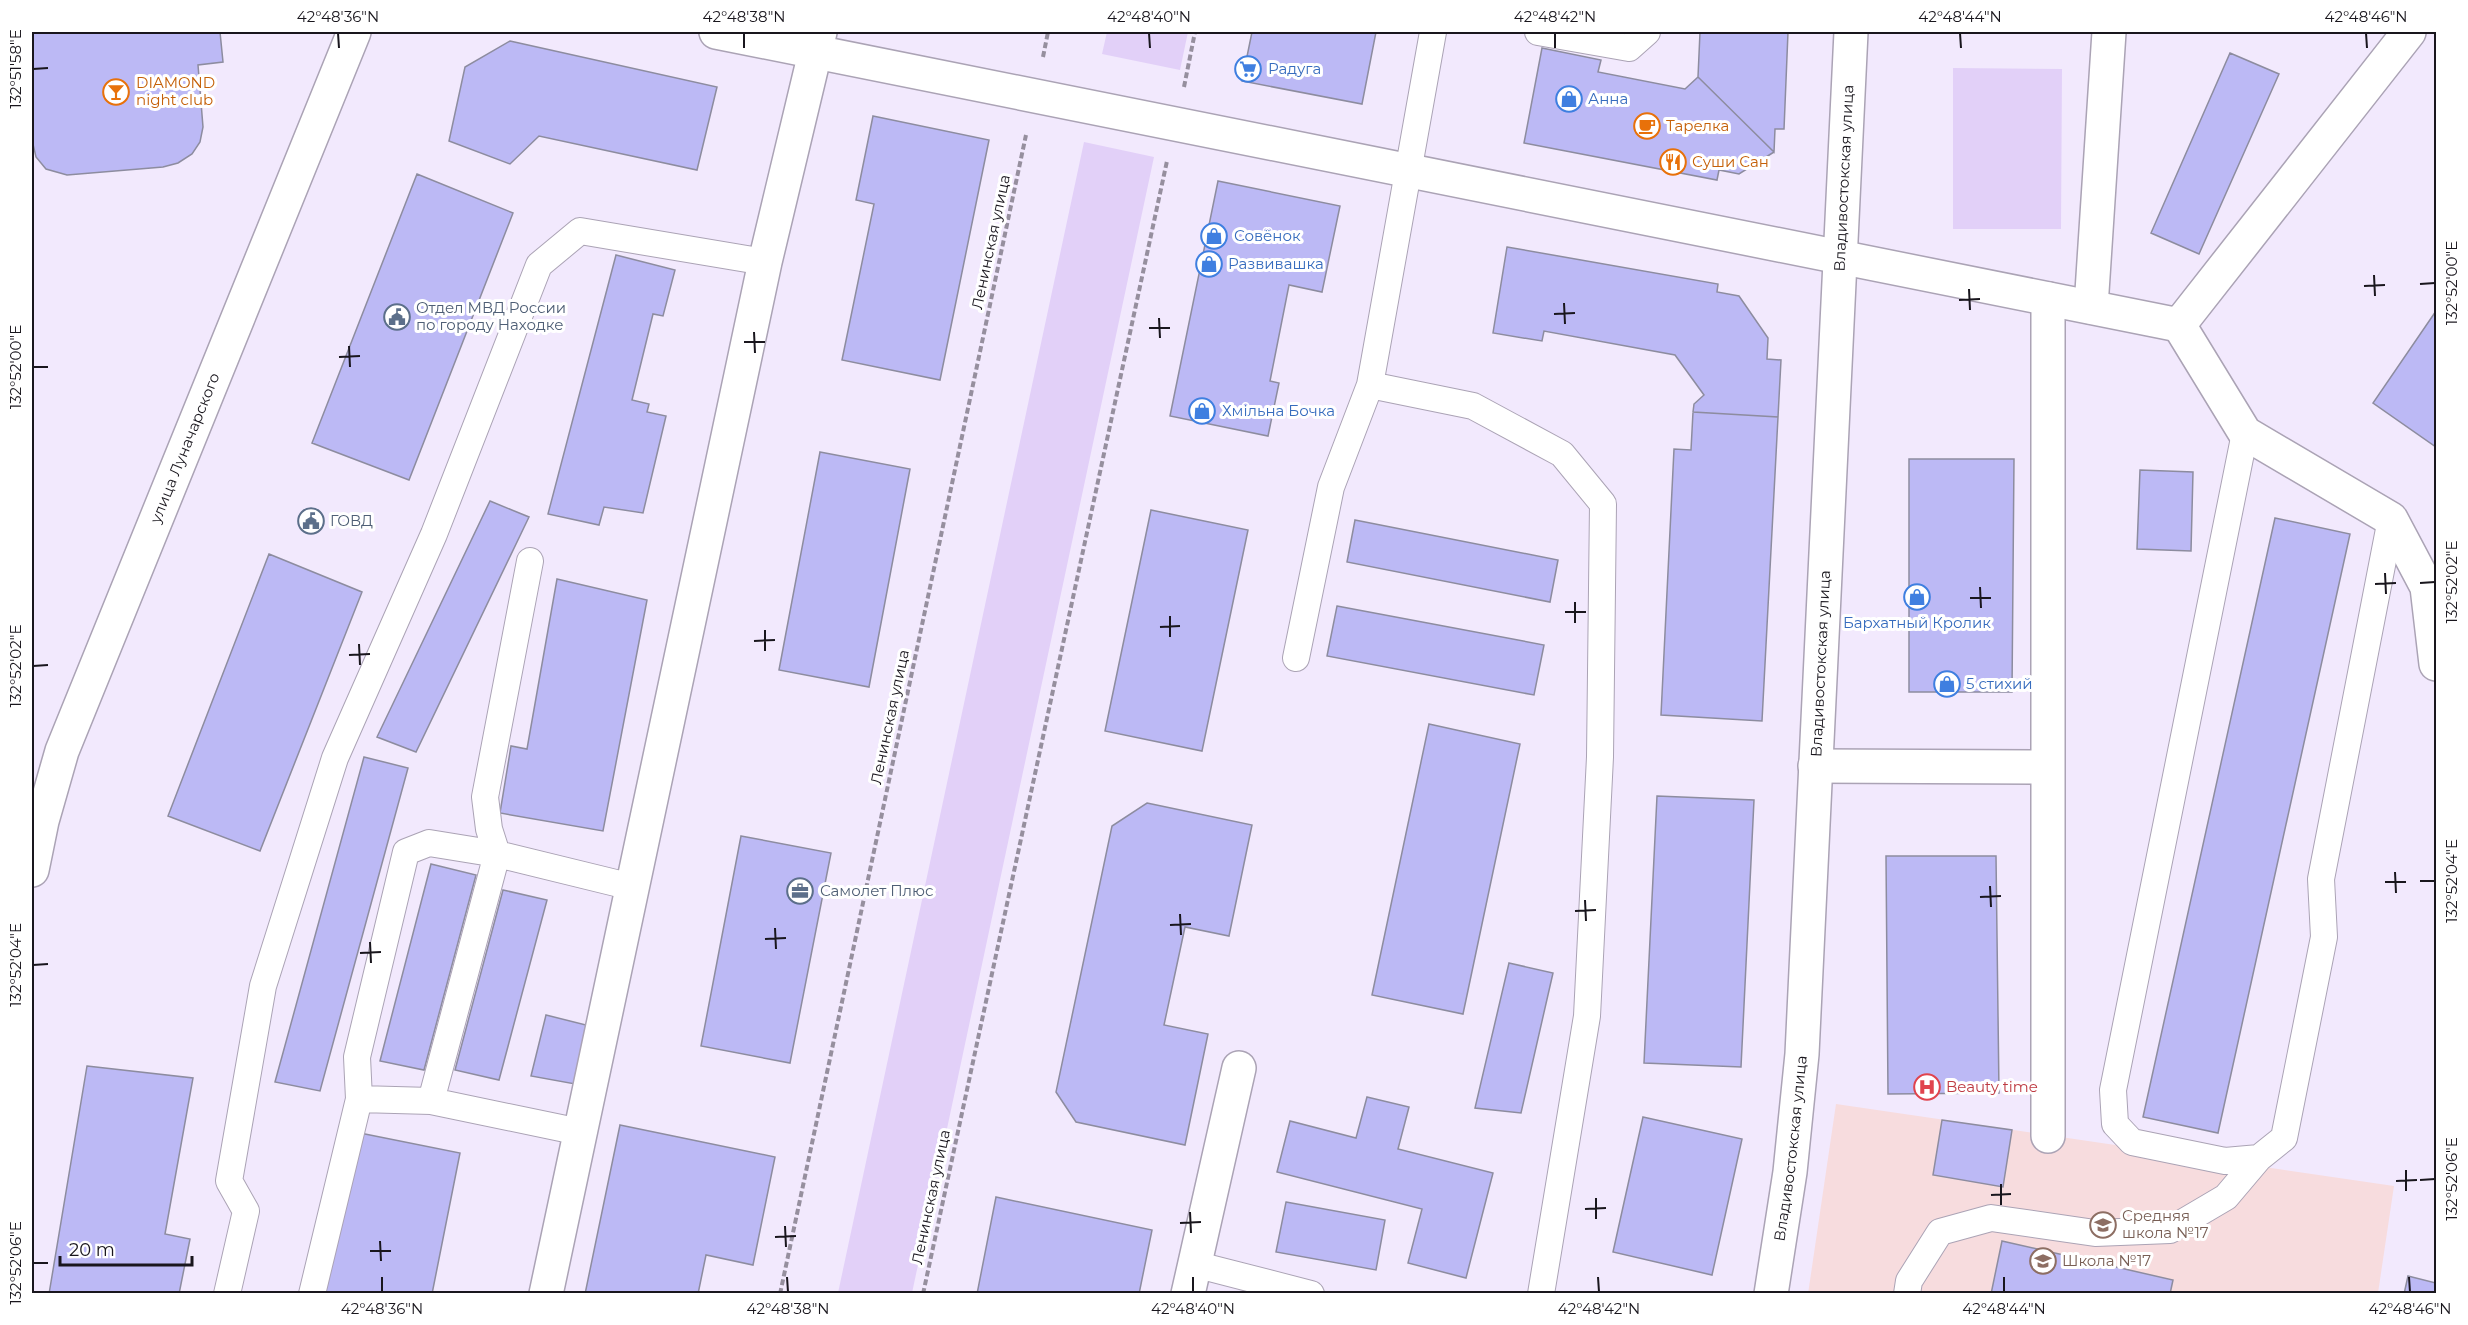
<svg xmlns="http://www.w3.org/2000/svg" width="2468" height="1325" font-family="Montserrat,sans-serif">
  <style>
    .education { fill: #f7dcde }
    .green { fill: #e2d0f8 }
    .building { fill: #bcb9f5; stroke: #8d8c9f; stroke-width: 1.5 }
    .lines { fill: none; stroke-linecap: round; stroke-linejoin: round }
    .lane-casing { stroke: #aba3b5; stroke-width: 28 }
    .street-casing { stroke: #aba3b5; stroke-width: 36 }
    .secondary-casing { stroke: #aba3b5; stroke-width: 36 }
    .path { stroke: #968f9e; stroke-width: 4; stroke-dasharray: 6 3; stroke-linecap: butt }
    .lane { stroke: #fff; stroke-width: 26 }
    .street { stroke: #fff; stroke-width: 33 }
    .secondary { stroke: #fff; stroke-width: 33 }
    .ticks { fill: none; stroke: #19161d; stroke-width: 2 }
    .labels { text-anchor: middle; stroke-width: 6; stroke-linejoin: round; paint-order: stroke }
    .shop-label { font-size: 15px; fill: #366cbe; stroke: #fff; text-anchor: start }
    .food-label { font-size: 15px; fill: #c56008; stroke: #fff; text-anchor: start }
    .street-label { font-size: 15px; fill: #19161d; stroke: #fff }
    .service-label { font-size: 15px; fill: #4e5e75; stroke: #fff; text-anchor: start }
    .health-label { font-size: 15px; fill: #be3a42; stroke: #fff; text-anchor: start }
    .education-label { font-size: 15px; fill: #785e54; stroke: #fff; text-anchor: start }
    .neatline { fill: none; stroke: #19161d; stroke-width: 2 }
    .ticks-label { font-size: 15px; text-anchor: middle; fill: #19161d }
  </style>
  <rect width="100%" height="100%" fill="#f2e9fd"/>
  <path class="education" d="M1836,1104L2394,1186L2378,1293L1808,1294Z"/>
  <path class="green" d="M1107,32H1188L1180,70L1102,54Z
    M1953,68L2062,69L2061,229H1953Z
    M1084,142L1154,157L912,1293H838Z"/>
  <path class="building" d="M32,32H220L223,62L198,65L203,127L200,142L192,154L178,163L163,167L67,175L46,169L36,157L32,140Z
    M1252,32H1376L1362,104L1242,81Z
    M1700,32H1788L1784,129H1775L1774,152L1698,77Z
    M510,41L717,87L697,170L539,136L510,164L449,141L465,67Z
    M1542,48L1601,60L1598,72L1685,89L1698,77L1774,152L1739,174L1719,170L1717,180L1524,143Z
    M2230,53L2279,74L2199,254L2151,233Z
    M873,116L989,140L940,380L842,360L874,204L856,200Z
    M417,174L513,213L409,480L312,443Z
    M1218,181L1340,206L1322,292L1289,285L1270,381L1279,383L1268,436L1170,416Z
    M1507,247L1718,284L1717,292L1739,296L1768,338L1767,359L1781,360L1778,417L1693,412L1694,404L1704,395L1675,355L1544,331L1542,341L1493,333Z
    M616,255L675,270L663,316L653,314L632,400L649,404L647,412L666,416L643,513L604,507L599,525L548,514Z
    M2436,311V447L2373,403Z
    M1693,412L1778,417L1762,721L1661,715L1674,449L1691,450Z
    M820,452L910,469L869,687L779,670Z
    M1909,459H2014L2012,692H1909Z
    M2140,470L2193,472L2191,551L2137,549Z
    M490,501L529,517L416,752L377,737Z
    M1151,510L1248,530L1202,751L1105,731Z
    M2275,518L2350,534L2218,1133L2143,1117Z
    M1355,520L1558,560L1550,602L1347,562Z
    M269,554L362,592L260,851L168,816Z
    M557,579L647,600L603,831L500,813L511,746L527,749Z
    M1337,606L1544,645L1534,695L1327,656Z
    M1429,724L1520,744L1463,1014L1372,995Z
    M364,757L408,768L320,1091L275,1082Z
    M1657,796L1754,800L1741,1067L1644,1063Z
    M1147,803L1252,825L1229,936L1185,927L1164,1025L1208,1034L1185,1145L1076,1122L1056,1092L1112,826Z
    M741,836L831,853L790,1063L701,1046Z
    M1886,856H1996L1999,1093L1888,1094Z
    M431,864L476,875L424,1070L380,1061Z
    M503,890L547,900L499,1080L455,1070Z
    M1509,963L1553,973L1521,1113L1475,1108Z
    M546,1015L590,1026L575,1084L531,1076Z
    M87,1066L193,1078L165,1234L190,1239L179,1294H49Z
    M1367,1097L1409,1107L1398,1149L1493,1173L1466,1278L1408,1263L1422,1209L1277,1172L1290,1121L1356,1138Z
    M1643,1117L1742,1139L1712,1275L1613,1252Z
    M1942,1120L2012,1130L2003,1187L1933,1175Z
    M620,1125L775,1157L753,1265L706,1255L698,1294H585Z
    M360,1133L460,1153L432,1294H324Z
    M996,1197L1152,1230L1139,1294H977Z
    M1286,1202L1385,1220L1376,1270L1276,1252Z
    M2002,1241L2173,1280L2170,1294H1991Z
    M2408,1276L2436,1283V1294H2404Z"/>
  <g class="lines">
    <g class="lane-casing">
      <path id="lane" d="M1433,32L1370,385L1473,406L1562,454L1603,504L1600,757L1587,1016L1541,1294
        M1538,32L1629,48L1647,32
        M2245,433L2113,1090L2115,1124L2132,1142L2225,1161L2259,1158L2284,1138L2324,937L2321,879L2391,519
        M1296,658L1331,487L1370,385
        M359,1099L431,1101L580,1132
        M431,1101L497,854L489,829L485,797L530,561
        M1194,1264L1311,1294
        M227,1294L246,1211L229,1181L263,986L335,758L434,534L539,265L580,231L765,262
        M312,1294L359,1099L357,1057L406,852L429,843L497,854L632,887
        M1907,1294L1909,1281L1940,1232L1991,1218L2095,1233L2170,1230L2226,1197L2259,1158"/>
    </g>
    <g class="street-casing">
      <path id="street" d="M2048,299V1136
        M2091,307L2109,32
        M2179,325L2245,433L2391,519L2427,587L2436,664
        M1815,766L2047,767
        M546,1294L765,262L820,32
        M1188,1294L1239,1068"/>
    </g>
    <g class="secondary-casing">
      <g id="secondary">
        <path d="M716,32L2179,325L2409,32"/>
        <path id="s1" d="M32,870L42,821L62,751L354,32"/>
        <path id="s2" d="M1771,1294L1790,1172L1802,1054L1851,32"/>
      </g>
    </g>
    <path class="path" d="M1043,57L1048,32
      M1184,87L1195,32
      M780,1294L1026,135
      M923,1294L1167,161"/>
    <use href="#lane" class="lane"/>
    <use href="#street" class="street"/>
    <use href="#secondary" class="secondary"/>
  </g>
  <path class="ticks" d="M338,33L339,48M744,33V48M1149,33L1150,48M1555,33V48M1960,33L1961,48M2366,33L2367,48M33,69L48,68M2374,275L2375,296M2420,284L2435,283M2364,286L2385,285M1969,289L1970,310M1959,300L1980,299M1564,303L1565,324M1554,314L1575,313M1159,318L1160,338M1149,328H1170M754,332L755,353M744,342H765M349,346L350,367M339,357L360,356M33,367H48M2385,573L2386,594M2420,583L2435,582M2375,584L2396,583M1980,587L1981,608M1970,598H1991M1575,602V623M1565,612H1586M1170,616V637M1160,627L1180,626M765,630V651M754,641L775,640M359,644L360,665M349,655L370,654M33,666L48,665M2395,872L2396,893M2420,881H2435M2385,882H2406M1990,886L1991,907M1980,897L2001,896M1585,900L1586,921M1575,911L1596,910M1180,914L1181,935M1170,925L1191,924M775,928L776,949M765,939L786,938M370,942L371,963M360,953L381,952M33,965L48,964M2406,1170V1191M2420,1180L2435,1179M2396,1181L2417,1180M2001,1184V1205M1991,1195L2011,1194M1596,1198V1219M1585,1209L1606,1208M1190,1212L1191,1233M1180,1223L1201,1222M785,1226L786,1247M775,1237L796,1236M380,1241L381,1261M370,1251H391M33,1263H48M382,1277V1292M787,1277L788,1292M1193,1277V1292M1598,1277L1599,1292M2004,1277V1292M2409,1277L2410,1292"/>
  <defs>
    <g id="supermarket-ring" transform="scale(1.35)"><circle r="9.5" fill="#fff" stroke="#3f7fe0" stroke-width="1.5"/><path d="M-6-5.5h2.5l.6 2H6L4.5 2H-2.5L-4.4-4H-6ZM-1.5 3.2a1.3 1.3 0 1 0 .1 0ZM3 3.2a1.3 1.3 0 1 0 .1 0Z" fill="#3f7fe0"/></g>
    <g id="bar-ring" transform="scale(1.35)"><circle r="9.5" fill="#fff" stroke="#e8710a" stroke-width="1.5"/><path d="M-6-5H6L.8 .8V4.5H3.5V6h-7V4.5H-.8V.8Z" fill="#e8710a"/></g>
    <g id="shop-ring" transform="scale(1.35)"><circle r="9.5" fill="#fff" stroke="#3f7fe0" stroke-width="1.5"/><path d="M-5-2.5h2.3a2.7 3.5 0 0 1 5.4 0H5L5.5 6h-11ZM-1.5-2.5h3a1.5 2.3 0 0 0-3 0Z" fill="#3f7fe0"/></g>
    <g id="cafe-ring" transform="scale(1.35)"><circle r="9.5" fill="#fff" stroke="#e8710a" stroke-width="1.5"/><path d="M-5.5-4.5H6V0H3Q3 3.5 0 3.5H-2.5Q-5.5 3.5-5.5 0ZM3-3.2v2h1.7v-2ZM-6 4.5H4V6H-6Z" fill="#e8710a"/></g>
    <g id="restaurant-ring" transform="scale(1.35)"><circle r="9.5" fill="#fff" stroke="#e8710a" stroke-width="1.5"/><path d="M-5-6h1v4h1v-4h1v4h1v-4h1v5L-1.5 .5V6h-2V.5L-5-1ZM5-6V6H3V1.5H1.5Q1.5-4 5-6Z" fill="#e8710a"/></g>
    <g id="civic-ring" transform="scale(1.35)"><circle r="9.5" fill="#fff" stroke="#5c6f8a" stroke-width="1.5"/><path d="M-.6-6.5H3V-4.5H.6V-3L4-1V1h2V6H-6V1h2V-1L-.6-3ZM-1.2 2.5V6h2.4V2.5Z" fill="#5c6f8a"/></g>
    <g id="office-ring" transform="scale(1.35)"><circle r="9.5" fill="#fff" stroke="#5c6f8a" stroke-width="1.5"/><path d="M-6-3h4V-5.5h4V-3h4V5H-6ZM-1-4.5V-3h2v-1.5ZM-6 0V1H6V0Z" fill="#5c6f8a"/></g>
    <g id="hospital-ring" transform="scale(1.35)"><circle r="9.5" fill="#fff" stroke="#e0444e" stroke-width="1.5"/><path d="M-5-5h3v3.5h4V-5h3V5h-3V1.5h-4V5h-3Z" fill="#e0444e"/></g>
    <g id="school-ring" transform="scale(1.35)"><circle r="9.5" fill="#fff" stroke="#8d6e63" stroke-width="1.5"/><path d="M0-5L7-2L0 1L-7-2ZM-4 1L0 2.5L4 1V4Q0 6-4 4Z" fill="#8d6e63"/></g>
  </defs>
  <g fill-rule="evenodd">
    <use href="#supermarket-ring" x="1248" y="69"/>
    <use href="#bar-ring" x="116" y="92"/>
    <use href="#shop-ring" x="1569" y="99"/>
    <use href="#cafe-ring" x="1647" y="126"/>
    <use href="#restaurant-ring" x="1673" y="162"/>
    <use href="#shop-ring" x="1214" y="236"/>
    <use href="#shop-ring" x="1209" y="264"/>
    <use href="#civic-ring" x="397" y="317"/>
    <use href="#shop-ring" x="1202" y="411"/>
    <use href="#civic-ring" x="311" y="521"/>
    <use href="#shop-ring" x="1917" y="597"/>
    <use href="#shop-ring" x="1947" y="684"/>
    <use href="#office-ring" x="800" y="891"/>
    <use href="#hospital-ring" x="1927" y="1087"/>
    <use href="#school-ring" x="2103" y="1225"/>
    <use href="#school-ring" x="2043" y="1261"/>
  </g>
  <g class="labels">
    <g class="shop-label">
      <text x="1268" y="74">Радуга</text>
      <text x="1588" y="104">Анна</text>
      <text x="1234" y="241">Совёнок</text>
      <text x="1228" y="269">Развивашка</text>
      <text x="1222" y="416">Хмільна Бочка</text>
      <text x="1917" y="628" text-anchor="middle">Бархатный Кролик</text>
      <text x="1966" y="689">5 стихий</text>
    </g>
    <g class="food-label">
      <text x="136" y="88">DIAMOND<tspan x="136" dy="17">night club</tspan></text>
      <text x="1666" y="131">Тарелка</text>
      <text x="1692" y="167">Суши Сан</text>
    </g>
    <g class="street-label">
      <text dy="5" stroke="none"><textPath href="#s2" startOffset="1119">Владивостокская улица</textPath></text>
      <text transform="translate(991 242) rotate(-78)" y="5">Ленинская улица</text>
      <text dy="5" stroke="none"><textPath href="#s1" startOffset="450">улица Луначарского</textPath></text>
      <text dy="5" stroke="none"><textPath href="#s2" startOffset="633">Владивостокская улица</textPath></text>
      <text transform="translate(890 717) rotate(-78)" y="5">Ленинская улица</text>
      <text dy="5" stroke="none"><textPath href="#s2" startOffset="147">Владивостокская улица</textPath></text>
      <text transform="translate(931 1197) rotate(-78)" y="5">Ленинская улица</text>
    </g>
    <g class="service-label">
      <text x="416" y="313">Отдел МВД России<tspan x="416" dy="17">по городу Находке</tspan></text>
      <text x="330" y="526">ГОВД</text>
      <text x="820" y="896">Самолет Плюс</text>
    </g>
    <g class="health-label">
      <text x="1946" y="1092">Beauty time</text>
    </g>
    <g class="education-label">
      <text x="2122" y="1221">Средняя<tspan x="2122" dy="17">школа №17</tspan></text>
      <text x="2062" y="1266">Школа №17</text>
    </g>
  </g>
  <rect width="2468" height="1325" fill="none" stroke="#ffffff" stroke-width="66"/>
  <path d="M60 1256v9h132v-9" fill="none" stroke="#19161d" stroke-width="3"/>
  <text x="69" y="1256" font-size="18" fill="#19161d" stroke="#ffffff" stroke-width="4.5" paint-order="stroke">20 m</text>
  <rect x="33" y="33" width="2402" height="1259" class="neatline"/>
  <g class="ticks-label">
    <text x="338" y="22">42°48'36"N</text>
    <text x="744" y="22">42°48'38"N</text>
    <text x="1149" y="22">42°48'40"N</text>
    <text x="1555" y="22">42°48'42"N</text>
    <text x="1960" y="22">42°48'44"N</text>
    <text x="2366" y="22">42°48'46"N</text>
    <text transform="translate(16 69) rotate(-90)" y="5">132°51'58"E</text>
    <text transform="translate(2452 283) rotate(-90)" y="5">132°52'00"E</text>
    <text transform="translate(16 367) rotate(-90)" y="5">132°52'00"E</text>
    <text transform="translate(2452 582) rotate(-90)" y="5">132°52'02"E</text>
    <text transform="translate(16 666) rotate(-90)" y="5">132°52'02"E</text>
    <text transform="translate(2452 881) rotate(-90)" y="5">132°52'04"E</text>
    <text transform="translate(16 965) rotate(-90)" y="5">132°52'04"E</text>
    <text transform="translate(2452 1179) rotate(-90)" y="5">132°52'06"E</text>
    <text transform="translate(16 1263) rotate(-90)" y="5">132°52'06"E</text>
    <text x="382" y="1314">42°48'36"N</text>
    <text x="788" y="1314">42°48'38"N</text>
    <text x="1193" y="1314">42°48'40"N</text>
    <text x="1599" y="1314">42°48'42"N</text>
    <text x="2004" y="1314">42°48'44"N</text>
    <text x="2410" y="1314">42°48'46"N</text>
  </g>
</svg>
